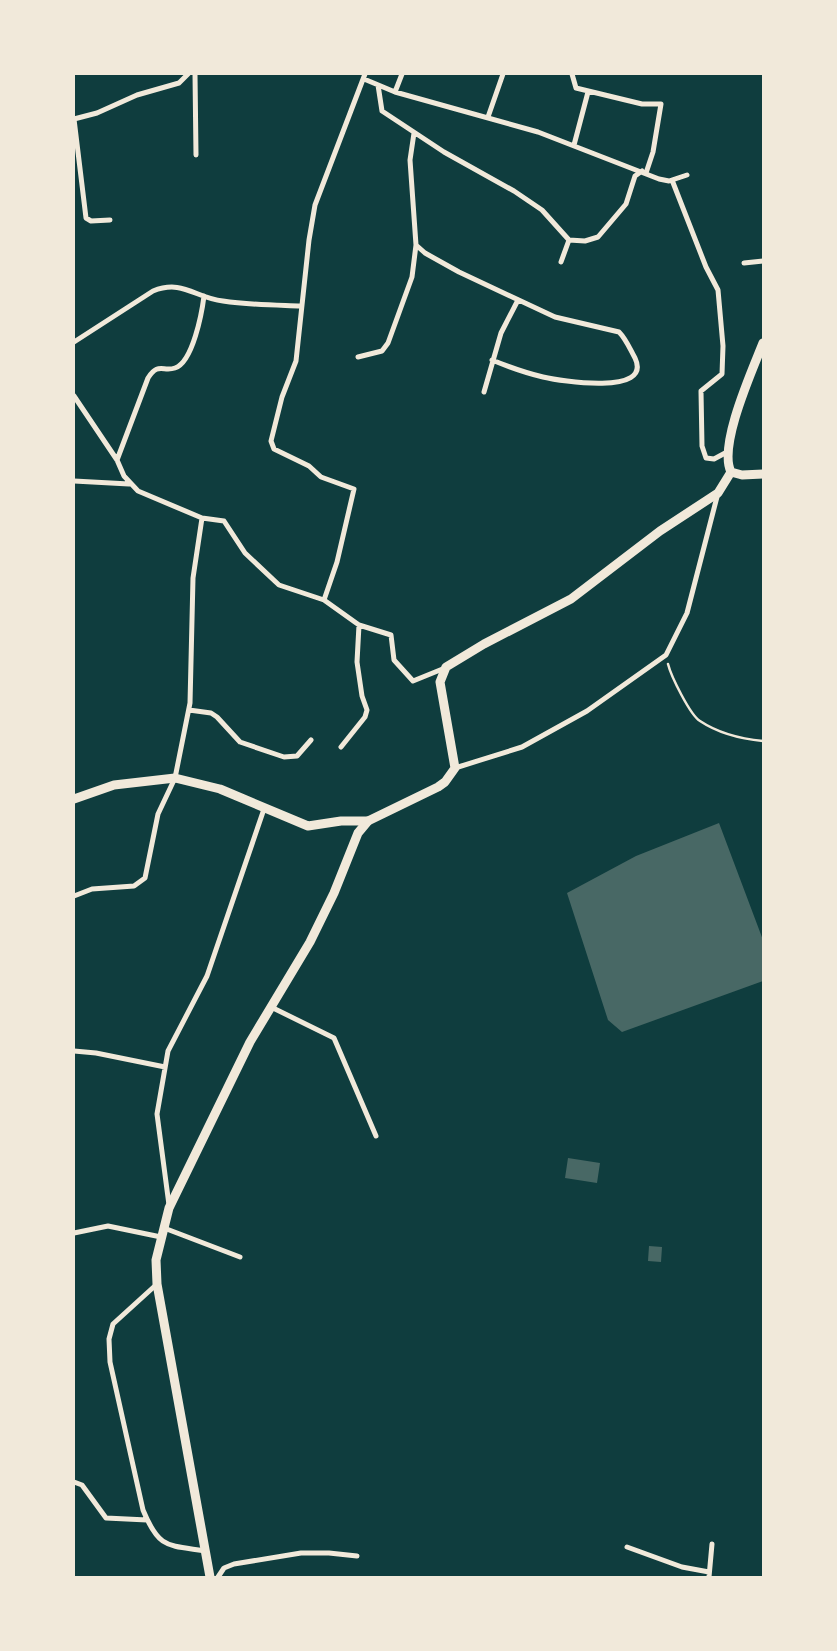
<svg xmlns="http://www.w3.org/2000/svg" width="837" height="1651" font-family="Spectral,serif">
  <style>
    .building { fill: #486865 }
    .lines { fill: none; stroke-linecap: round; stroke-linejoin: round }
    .path { stroke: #f1e9da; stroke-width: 2.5 }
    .minor { stroke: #f1e9da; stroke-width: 5 }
    .tertiary { stroke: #f1e9da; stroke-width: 9 }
    .secondary { stroke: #f1e9da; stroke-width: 9 }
  </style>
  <rect width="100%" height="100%" fill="#0f3d3e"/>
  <path class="building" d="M719,823L763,940V981L622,1032L608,1020L567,893L636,856Z
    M568,1158L600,1163L597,1183L565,1178Z
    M649,1246L662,1247L661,1262L648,1261Z"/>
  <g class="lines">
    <path class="path" d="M668,664C671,676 690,715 700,721C718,733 742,739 763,741"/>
    <path class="minor" d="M195,74L196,155
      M572,74L576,88L642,104H661L653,152L646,173
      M364,79L395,92L538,132L659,179L669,181L687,175
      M378,85L382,111L444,152L514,191L542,210L569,240
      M395,92L402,74
      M488,117L503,74
      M74,119L86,218L91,221L110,220
      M74,119L97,113L137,95L179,83L188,74
      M414,133L410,160L416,245L425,253L459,272L555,317L619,332C626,339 630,349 635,358C653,396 560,381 543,377C526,373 509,367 492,360
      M574,145L588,92
      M672,180L706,267L718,290L723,346L722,374L701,391L702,446L706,458L714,459L727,452
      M561,262L569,240L585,241L598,237L626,204L635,176L642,171
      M744,263L763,261
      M74,342L153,291C183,279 195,298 223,301C249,305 275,305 301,306
      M358,357L382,351L388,343L412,277L416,245
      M484,392L501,333L518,300
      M74,396L117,460L124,476L138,491L202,518L193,578L190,703L175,778L158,814L145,878L134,886L92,889L74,896
      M117,460L148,378C158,362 163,372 175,368C193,362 202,312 204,296
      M74,481L129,484
      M202,518L224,521L245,553L279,585L324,600L337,562L354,489L321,477L309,466L274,449L271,441L282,397L296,361L309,240L315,205L365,74
      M324,600L359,625L391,635L394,660L413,681L445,668
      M189,710L211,713L217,717L240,742L284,757L297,756L311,740
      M341,747L365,717L367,710L362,696L357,662L359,625
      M455,768L522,747L587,711L666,655L687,613L718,493
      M271,1007L334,1038L376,1136
      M74,1051L96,1053L165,1067
      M169,1205L157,1114L168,1051L207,976L264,809
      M164,1228L240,1257
      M74,1233L108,1226L161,1237
      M157,1284L113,1324L109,1339L110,1362L143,1510C159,1549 167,1545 206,1551
      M74,1482L82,1485L106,1518L147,1520
      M627,1547L682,1567L709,1572
      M218,1577L224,1568L234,1564L301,1553H329L357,1556
      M709,1577L712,1544"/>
    <path class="tertiary" d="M74,799L114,785L175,778L220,789L308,826L341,821H368"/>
    <path class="secondary" d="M763,343C752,371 718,446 731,472L742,475L763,474
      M210,1577L157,1284L156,1260L169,1208L250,1042L310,942L334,893L358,833L368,821L438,787L445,782L455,768L440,682L446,667L484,644L571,599L660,531L718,493L731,472"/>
  </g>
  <rect width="837" height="1651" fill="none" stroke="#f1e9da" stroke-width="150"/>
</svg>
